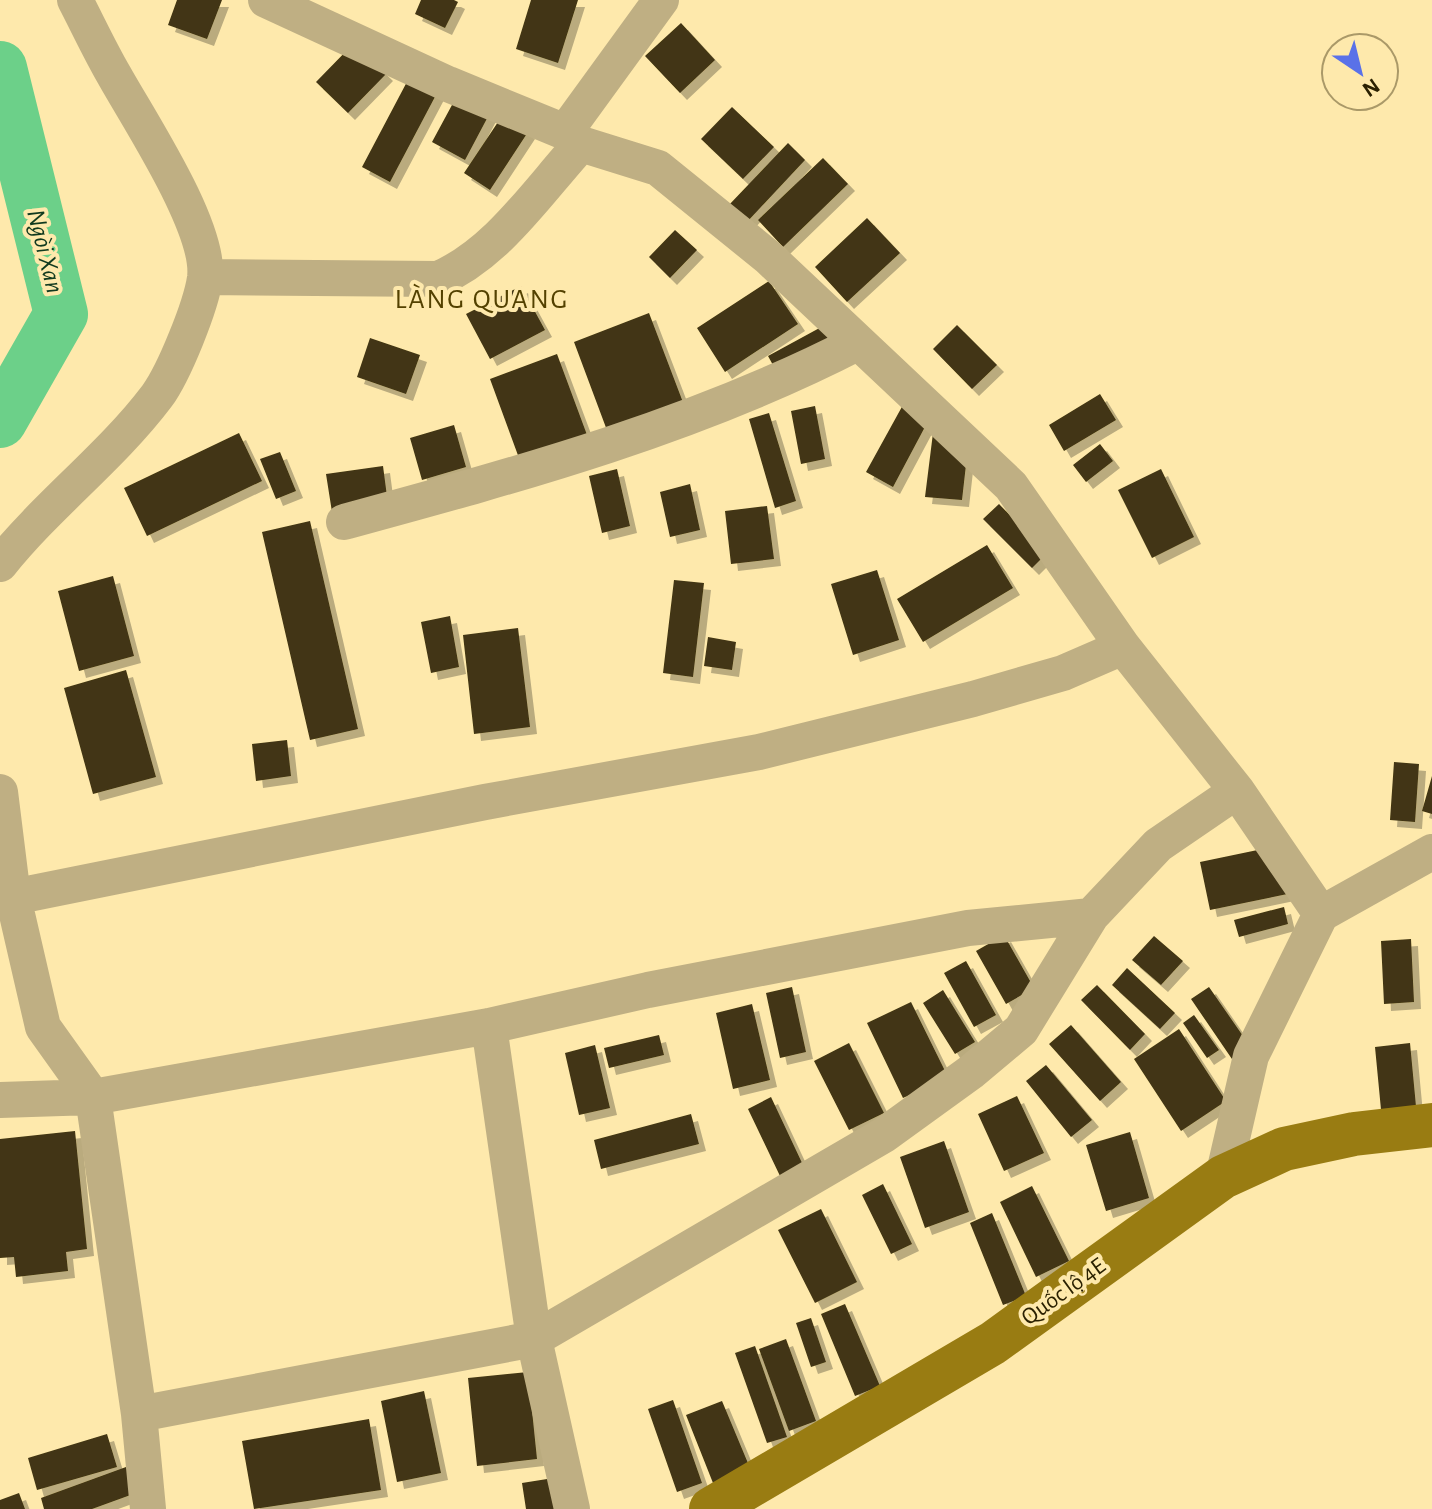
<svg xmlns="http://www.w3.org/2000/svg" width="1432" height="1509" font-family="'Alegreya Sans',sans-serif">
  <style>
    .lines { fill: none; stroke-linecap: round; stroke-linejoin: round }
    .river { stroke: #6cd089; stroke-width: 54 }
    .building { fill: #423612; filter: url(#shadow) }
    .street { stroke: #bfaf83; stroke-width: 36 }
    .primary { stroke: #997c12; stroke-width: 44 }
    .labels { text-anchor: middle; stroke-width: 8; stroke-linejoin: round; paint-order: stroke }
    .street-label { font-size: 24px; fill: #2b2101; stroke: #fee9ac }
    .water-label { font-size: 26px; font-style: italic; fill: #113a1f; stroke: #fee9ac }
    .quarter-label { font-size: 28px; letter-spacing: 2px; fill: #534100; stroke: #fee9ac }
  </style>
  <defs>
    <filter id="shadow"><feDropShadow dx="7" dy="7" stdDeviation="0" flood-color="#0004"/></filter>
  </defs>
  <rect width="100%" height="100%" fill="#fee9ac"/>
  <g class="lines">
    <path class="river" d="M0,68L61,314L0,421"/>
  </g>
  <path class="building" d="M177,0H222L207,39L168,25Z
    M421,0H454L458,2L445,28L415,14Z
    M531,0H578L558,63L516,49Z
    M681,23L715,60L680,93L645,56Z
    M354,43L386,74L348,113L316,82Z
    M409,78L437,93L390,182L362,167Z
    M459,92L492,109L465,160L432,142Z
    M732,107L774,147L743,179L701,139Z
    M502,116L528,132L490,190L464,173Z
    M788,143L805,160L746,223L728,206Z
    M823,158L848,184L783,247L758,220Z
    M867,218L900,253L847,302L815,267Z
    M675,230L697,250L670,278L649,257Z
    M769,281L798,324L725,372L697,328Z
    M521,286L545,330L490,359L466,314Z
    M649,313L684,405L608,433L574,342Z
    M825,325L836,345L779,376L768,356Z
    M957,325L997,365L972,389L933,349Z
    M370,338L420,355L406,394L357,377Z
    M557,354L590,443L523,469L490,379Z
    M909,394L935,408L893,487L866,472Z
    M1100,394L1116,420L1064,451L1049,425Z
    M815,406L825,459L801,464L791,411Z
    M769,413L796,501L775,508L749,419Z
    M454,425L466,467L422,480L410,438Z
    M934,425L970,429L962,500L925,497Z
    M239,433L262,481L147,536L124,488Z
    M1100,444L1113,461L1086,482L1073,465Z
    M280,452L296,491L276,499L260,459Z
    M383,466L388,504L332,512L326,474Z
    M617,469L630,526L602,533L589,476Z
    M1161,469L1194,537L1152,558L1118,490Z
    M690,484L700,530L670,537L660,492Z
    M999,504L1047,553L1032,568L983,519Z
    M767,506L774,559L731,564L725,511Z
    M310,521L358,729L310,740L262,532Z
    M987,545L1013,588L923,642L897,599Z
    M877,570L899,640L853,655L831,584Z
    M113,576L134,656L79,671L58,591Z
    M674,580L704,583L693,677L663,673Z
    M450,616L459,667L431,673L421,622Z
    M518,628L530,727L474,734L463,635Z
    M708,637L736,642L732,670L704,666Z
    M126,670L156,777L93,794L64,688Z
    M287,740L291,776L256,781L252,744Z
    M1394,762L1419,764L1415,822L1390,820Z
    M1432,776V814L1422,811Z
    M1287,844L1297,892L1210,910L1200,862Z
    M1284,907L1288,924L1239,937L1234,920Z
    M1004,935L1034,988L1006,1004L976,951Z
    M1154,936L1183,961L1161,985L1132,960Z
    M1411,939L1414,1002L1384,1004L1381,941Z
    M966,961L996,1015L974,1027L944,973Z
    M1127,968L1175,1013L1160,1029L1112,985Z
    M1097,985L1145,1034L1130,1050L1081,1000Z
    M792,987L806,1052L780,1058L766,993Z
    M1209,987L1252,1049L1234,1062L1191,999Z
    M943,990L975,1042L955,1054L923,1003Z
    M911,1002L948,1077L903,1098L867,1023Z
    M752,1004L770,1080L733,1089L716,1013Z
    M1194,1015L1219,1050L1207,1058L1183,1023Z
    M1071,1025L1121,1082L1100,1101L1049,1044Z
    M1179,1029L1226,1101L1181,1131L1134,1059Z
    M659,1035L664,1055L609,1068L604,1048Z
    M849,1043L884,1113L849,1130L814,1061Z
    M1410,1043L1417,1117L1382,1120L1375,1047Z
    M595,1045L610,1108L579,1115L565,1053Z
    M1046,1065L1092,1120L1071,1137L1026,1081Z
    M1017,1096L1044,1153L1004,1171L978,1114Z
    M771,1097L803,1165L780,1176L748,1109Z
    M691,1114L699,1144L601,1169L594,1140Z
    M75,1131L87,1249L66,1252L68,1271L16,1277L14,1257L0,1258V1139Z
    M1130,1132L1149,1198L1106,1211L1086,1145Z
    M944,1141L969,1212L925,1228L900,1157Z
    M883,1184L912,1244L891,1254L862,1195Z
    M1032,1186L1069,1261L1036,1277L1000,1202Z
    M821,1209L857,1282L815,1303L778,1230Z
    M992,1213L1026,1296L1003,1305L970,1223Z
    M845,1304L880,1386L855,1396L821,1314Z
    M811,1318L826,1362L811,1367L796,1323Z
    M786,1339L816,1421L789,1431L759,1349Z
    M755,1346L787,1437L767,1443L735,1353Z
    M528,1372L537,1459L477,1466L468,1378Z
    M424,1391L441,1473L397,1482L381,1401Z
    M673,1400L702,1483L677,1492L648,1409Z
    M722,1401L750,1468L713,1483L686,1415Z
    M369,1419L381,1490L254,1509L242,1441Z
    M107,1434L117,1467L37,1490L28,1458Z
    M126,1467L136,1493L92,1509H44L41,1498Z
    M566,1476L571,1509H526L522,1483Z
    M19,1493L25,1509H0V1500Z"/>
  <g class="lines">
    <path class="street" d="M266,0L448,84L565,132L581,144L658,168L768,257L1011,486L1123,647L1237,791L1321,914
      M565,132L661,0
      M205,277L438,279C497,254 538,191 581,144
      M344,522C520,474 694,427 857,343
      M0,564C48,504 111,457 157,396C174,373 201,306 205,278C211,228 139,120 114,75C100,51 88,25 75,0
      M0,792L13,897L43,1027L93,1097L139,1414L148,1509
      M13,897L485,802L759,752L973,699L1063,673L1123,647
      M489,1026L534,1339L572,1509
      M0,1100L93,1097L489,1026L648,990L968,928L1091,916
      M1223,1177L1251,1056L1321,914L1432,852
      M139,1414L534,1339L884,1135L971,1072L1021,1030L1091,916L1158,845L1237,791"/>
    <path class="primary" d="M711,1509L993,1343L1223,1177L1284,1149L1354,1134L1432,1125"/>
  </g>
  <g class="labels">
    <g class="street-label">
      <text transform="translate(1063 1291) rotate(-36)" y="8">Quốc lộ 4E</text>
    </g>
    <g class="water-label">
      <text transform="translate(46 251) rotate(76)" y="9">Ngòi Xan</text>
    </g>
    <g class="quarter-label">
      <text x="482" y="308">LÀNG QUANG</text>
    </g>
  </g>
  <g transform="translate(1360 72) rotate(145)"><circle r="38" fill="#fee9ac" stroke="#aa9968" stroke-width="2"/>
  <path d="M0-6L14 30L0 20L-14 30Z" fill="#5a71e8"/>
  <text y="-12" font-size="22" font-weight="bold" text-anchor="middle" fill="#2b2101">N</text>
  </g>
</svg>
